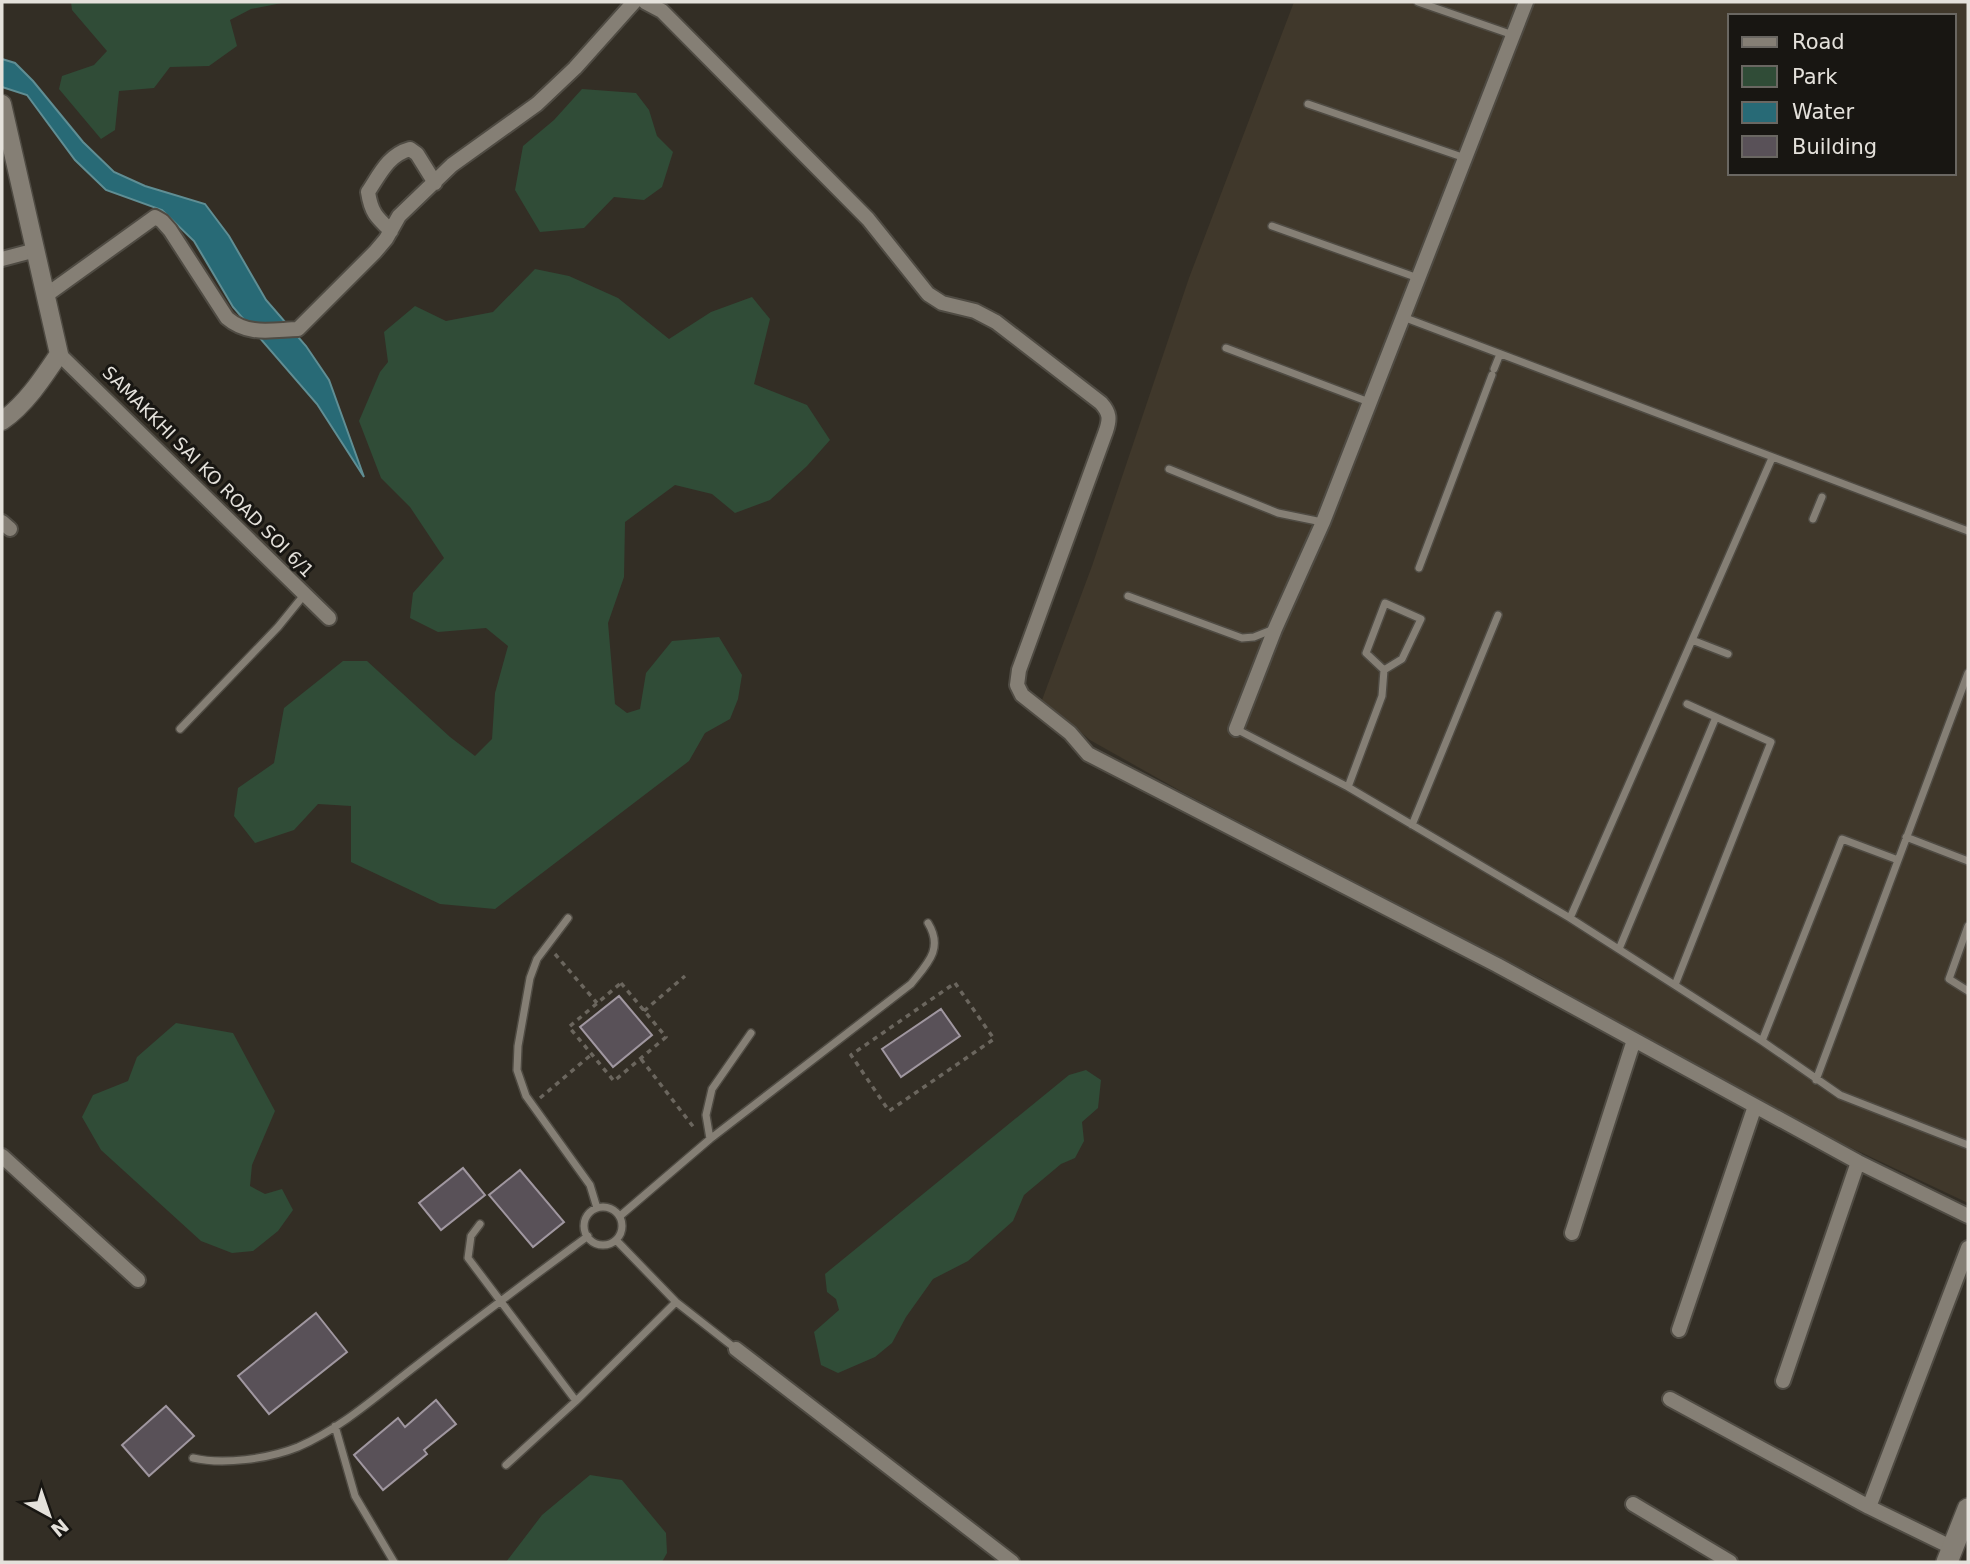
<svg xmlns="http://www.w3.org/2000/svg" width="1970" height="1564" font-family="'DejaVu Sans',sans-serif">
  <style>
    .built { fill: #40382b; fill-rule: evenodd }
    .green { fill: #304c37 }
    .water { fill: #286a76; stroke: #608e94; stroke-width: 2 }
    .building { fill: #595158; stroke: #a097a0; stroke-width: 2 }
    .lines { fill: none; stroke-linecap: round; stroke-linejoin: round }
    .service-casing { stroke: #4f4b43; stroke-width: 10 }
    .minor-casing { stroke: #4f4b43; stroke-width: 18 }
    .tertiary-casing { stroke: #4f4b43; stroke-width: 21 }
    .secondary-casing { stroke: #4f4b43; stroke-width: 24 }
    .path { stroke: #6b665e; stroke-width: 3.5; stroke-dasharray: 5 5; stroke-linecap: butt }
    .service { stroke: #857f75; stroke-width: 7 }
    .minor { stroke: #857f75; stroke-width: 14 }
    .tertiary { stroke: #857f75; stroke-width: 18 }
    .secondary { stroke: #857f75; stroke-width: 21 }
    .labels { text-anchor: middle; stroke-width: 6; stroke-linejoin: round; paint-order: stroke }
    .street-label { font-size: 18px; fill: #e4e1db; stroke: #181612 }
  </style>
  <rect width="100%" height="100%" fill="#332e25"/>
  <path class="built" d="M1294,2H1968V1203L1771,1110L1541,978L1184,793L1090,740L1042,700L1092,566L1189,278ZM1730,16H1954V173H1730Z"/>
  <path class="green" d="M71,2H287L251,9L230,20L237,46L209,66L170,67L154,88L119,91L115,130L101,139L59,89L62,76L94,65L107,51L72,10Z
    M582,89L636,93L649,110L657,136L673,152L662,187L644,200L614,197L584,228L540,232L515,190L523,146L554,120Z
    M535,269L569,276L618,298L669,339L711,312L752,297L770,319L754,384L807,405L830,440L807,466L770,500L735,513L712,494L675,485L625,522L624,577L608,623L615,704L627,713L640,709L646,673L672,641L719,637L742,675L738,699L730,719L705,733L689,761L495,909L440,904L351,862V806L318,804L294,830L255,843L234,816L238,788L274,763L284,708L343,661H367L450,737L475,756L492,739L495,693L508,646L486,628L438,632L410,618L413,593L444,558L410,507L381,478L359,421L380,372L388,362L384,332L415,306L446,321L493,312Z
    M176,1023L233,1033L275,1111L252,1165L250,1186L265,1194L282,1189L293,1210L278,1231L253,1251L232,1253L201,1241L101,1150L82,1117L93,1095L128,1081L137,1057Z
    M1086,1070L1101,1080L1098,1108L1082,1122L1084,1141L1075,1158L1061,1164L1024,1195L1013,1221L968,1261L933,1279L906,1317L892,1343L875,1357L838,1373L821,1365L814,1332L839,1310L836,1299L827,1292L825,1274L1069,1075Z
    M590,1475L622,1480L666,1533L667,1553L662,1562H506L542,1515Z"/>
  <path class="water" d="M2,59L15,63L33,81L83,142L114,172L145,186L205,204L229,236L266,300L306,346L329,380L364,477L317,404L233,307L194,241L162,210L106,190L75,160L27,95L2,87Z"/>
  <path class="building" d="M619,996L652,1035L613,1067L580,1027Z
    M941,1009L960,1036L901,1077L882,1049Z
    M463,1168L485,1195L441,1230L419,1203Z
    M520,1170L564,1222L533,1247L489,1195Z
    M316,1313L347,1352L269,1414L238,1376Z
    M436,1400L456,1424L424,1450L427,1454L383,1490L354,1455L398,1418L405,1427Z
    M166,1406L194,1436L149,1476L122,1445Z"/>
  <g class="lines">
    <g class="service-casing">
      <path id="service" d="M1418,2L1513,35
        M1308,104L1465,158
        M1272,226L1418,278
        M1403,317L1968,531
        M1226,348L1369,402
        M1494,369L1500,354
        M1169,469L1278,513L1322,522
        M1813,519L1822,497
        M1419,568L1492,375
        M1128,596L1242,638L1254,637L1274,629
        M1692,640L1728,654
        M180,729L278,627L304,595
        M1236,729L1348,787L1570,918L1762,1041L1840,1095L1968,1145
        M1348,787L1382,696L1384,670L1366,653L1385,603L1421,619L1402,659L1384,670
        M1412,825L1498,615
        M1906,837L1968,861
        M568,918L537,959L530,978L518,1046L517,1070L526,1096L590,1185L597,1208
        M1570,918L1772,458
        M1968,926L1949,979L1968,991
        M1619,949L1716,717
        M1675,985L1771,742L1687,704
        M1762,1041L1842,839L1898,860
        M1816,1080L1968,673
        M710,1139L706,1115L712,1089L751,1033
        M584 1226a19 19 0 1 1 38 0a19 19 0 1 1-38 0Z
        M620,1216L710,1139L911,984C927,964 944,949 928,923
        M480,1224L471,1236L468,1258L576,1401
        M616,1240L676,1302L736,1349
        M335,1426L355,1496L394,1562
        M193,1458C223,1465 268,1459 298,1447C342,1428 379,1394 417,1365C473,1321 530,1279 588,1236
        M506,1465L576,1401L676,1302"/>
    </g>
    <g class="minor-casing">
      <path id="minor" d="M645,2L662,11L868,219L928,294L942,303L975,311L996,322L1101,403C1110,413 1110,419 1106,431L1019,670L1017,685L1022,695L1070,733L1088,754L1497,965L1858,1162L1968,1216
        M391,231C376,217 371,212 368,192C380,174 388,155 410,149L417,154L435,183
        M2,259L36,250
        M45,296L155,217L162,221L170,230L227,318C248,336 271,330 298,329L375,252L386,239L399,216L452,165L537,104L575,68L634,2
        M59,354L329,618
        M2,522L10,529
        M1236,729L1275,629L1323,522L1526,2
        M2,1156L138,1280
        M1572,1233L1634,1040
        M1679,1330L1755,1106
        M736,1349L1012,1562
        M1783,1381L1858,1162
        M1670,1399L1869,1507L1953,1548
        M1633,1504L1730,1562
        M1869,1507L1968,1248"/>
    </g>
    <g class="tertiary-casing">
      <path id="tertiary" d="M2,104L59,354C43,378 26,404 2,421"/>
    </g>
    <g class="secondary-casing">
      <path id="secondary" d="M1947,1562L1968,1509"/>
    </g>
    <path class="path" d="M555,954L597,1003
      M621,983L666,1037L614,1081L569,1027Z
      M955,983L994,1039L889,1111L851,1055Z
      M644,1011L685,976
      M641,1059L695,1129
      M540,1098L592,1054"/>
    <use href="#service" class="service"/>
    <use href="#minor" class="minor"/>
    <use href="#tertiary" class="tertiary"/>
    <use href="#secondary" class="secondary"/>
  </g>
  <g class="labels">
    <g class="street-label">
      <text transform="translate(208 472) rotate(45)" y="6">SAMAKKHI SAI KO ROAD SOI 6/1</text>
    </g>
  </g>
  <rect width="1970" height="1564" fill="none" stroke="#e4e1db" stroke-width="7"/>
  <rect x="1728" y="14" width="228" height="161" fill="#181612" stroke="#6a6762" stroke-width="2"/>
  <rect x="1742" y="37" width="35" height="10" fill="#857f75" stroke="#6a6762" stroke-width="2"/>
  <text x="1792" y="49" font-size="21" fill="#e4e1db">Road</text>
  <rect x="1742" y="66" width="35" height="21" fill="#304c37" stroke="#6a6762" stroke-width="2"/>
  <text x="1792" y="84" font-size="21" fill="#e4e1db">Park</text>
  <rect x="1742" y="102" width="35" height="21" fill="#286a76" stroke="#6a6762" stroke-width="2"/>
  <text x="1792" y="119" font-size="21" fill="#e4e1db">Water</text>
  <rect x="1742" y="136" width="35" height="21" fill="#595158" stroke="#6a6762" stroke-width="2"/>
  <text x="1792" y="154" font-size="21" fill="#e4e1db">Building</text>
  <g transform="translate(49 1515) rotate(140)" stroke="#181612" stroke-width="5" paint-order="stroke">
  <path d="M0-5L12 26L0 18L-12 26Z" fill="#e4e1db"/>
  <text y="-10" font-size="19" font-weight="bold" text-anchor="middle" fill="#e4e1db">N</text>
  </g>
</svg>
